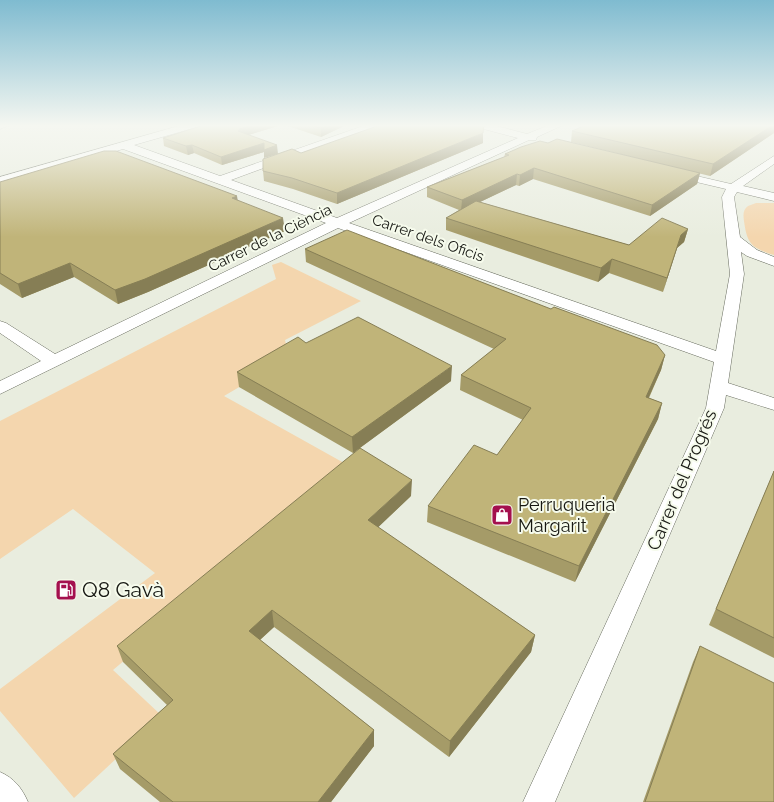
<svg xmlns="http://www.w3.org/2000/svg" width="774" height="802" font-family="Raleway,sans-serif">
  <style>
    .green { fill: #f4d6ae }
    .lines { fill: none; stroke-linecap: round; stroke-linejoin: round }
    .minor-casing { stroke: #686c5f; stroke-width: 1 }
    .minor { fill: #fff; fill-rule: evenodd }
    .wall { fill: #a59b68 }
    .shaded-wall { fill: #867e55 }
    .building { fill: #c0b479; stroke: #867e55 }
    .labels { text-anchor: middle; stroke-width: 4; stroke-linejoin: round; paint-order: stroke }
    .far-street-label { font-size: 15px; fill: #171813; stroke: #f6fbec }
    .street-label { font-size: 18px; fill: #171813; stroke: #f6fbec }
    .poi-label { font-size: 18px; fill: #171813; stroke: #f6fbec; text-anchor: start }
    .near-poi-label { font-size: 21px; fill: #171813; stroke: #f6fbec; text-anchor: start }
  </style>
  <rect width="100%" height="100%" fill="#e9eddf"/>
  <path class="green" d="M756,203H774V255C751,248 747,243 744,221C743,214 743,210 748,206Z
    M281,262L361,301L285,340L289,358L224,396L353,468L113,670L162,716L74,798L0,711V689L155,573L73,509L0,559V421L276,279L272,265Z"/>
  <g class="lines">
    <g class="minor-casing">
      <path id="minor" d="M0,125H10L0,129Z
        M182,125H198L197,127L134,145L220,176L366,125H381L231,180L337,218L518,138L476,127L475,125H493L527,134L549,125H563L537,137L536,140H529L349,223L716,351L730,274L722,197L726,189L671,176L669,174L675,171L731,184L774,156V164L743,186L774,193V201L737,192L734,197L740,237L757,250L774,257V266L747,256L741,252L744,274L728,383L774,398V410L726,395L724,408L555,802H523L706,408L714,362L338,228L0,394V381L41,361L0,333V321L6,323L55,354L326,223L123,149L0,185V177Z
        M0,772C14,778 22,788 28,802H0Z"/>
    </g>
    <use href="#minor" class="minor"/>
  </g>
  <path class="wall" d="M204,125H281L248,135L264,152L222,165L194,153L188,155L164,146L163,138Z
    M285,125H346L321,137Z
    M774,125V133L710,176L571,142L572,131Z
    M483,143L337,204L293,189L264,181L263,171L301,153Z
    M505,154L700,173L697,184L650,216L533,179L519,186L516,185L480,202L629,245L688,229L684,242L677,248L663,292L609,273L598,282L446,230V218L459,210L427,197V187L504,157Z
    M0,182L238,200L285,231L148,292L118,304L74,277L22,298L0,284Z
    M305,249L665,355L661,370L649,398L662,403L658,419L575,582L427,522L428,506L497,455L523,420L460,390L461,375L494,349L306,262Z
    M306,343L451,381L353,453L239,387L237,372Z
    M774,471V658L709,625Z
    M411,496L378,527L535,635L531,652L449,757L274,627L260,640L374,730V746L331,802H160L120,769L113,754L167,705L123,662L117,646Z
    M700,646L774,802H643L693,662Z"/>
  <path class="shaded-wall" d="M253,125H281L242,137L239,140V129Z
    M328,125H346L321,137V128Z
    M773,125H774V133L710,176L713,164Z
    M483,133V143L337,204V193Z
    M264,143L277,145L278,154L264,158V152L222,165L221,157Z
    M192,145L194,153L188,155L186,146Z
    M534,168L533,179L519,186L520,175Z
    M700,173L697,184L650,216L652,205Z
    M517,174L516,185L461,211L462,200Z
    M237,196L239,208L232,198Z
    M283,218L285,231L148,292L118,304L115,290Z
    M688,229L684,242L677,248L663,292L667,278L681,235Z
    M612,259L609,273L598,282L601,268Z
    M70,263L74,277L22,298L18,284Z
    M665,355L661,370L642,412L646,397Z
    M452,366L451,381L353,453L352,437Z
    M662,403L658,419L575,582L579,566Z
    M412,480L411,496L369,536L368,520Z
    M272,610L274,627L252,647L249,631Z
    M535,635L531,652L449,757L450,741Z
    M374,730V746L331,802H318Z"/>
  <path class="building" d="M204,125H253L239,129L242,130L238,131L277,145L264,150V143L221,157L192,145L186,146L163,138Z
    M310,125H328L321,128Z
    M380,125H484L483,133L337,193L292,178L263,171V159L292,149L301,153Z
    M586,125H773L713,164L572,131Z
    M557,139L700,173L652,205L534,168L520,175L517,174L462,200L427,187L509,155L505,154L521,147L540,141L548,143Z
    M104,151H116L237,196L232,198L283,218L145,279L115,290L70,263L18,284L0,273V182Z
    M476,201L629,245L662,218L688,229L681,235L667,278L612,259L601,268L446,218Z
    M347,230L551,309L554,307L657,345L665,355L646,397L662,403L579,566L428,506L474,445L497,455L531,408L461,375L506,339L305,249Z
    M358,317L452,366L352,437L237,372L298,337L306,343Z
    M360,448L412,480L368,520L535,635L450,741L272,610L249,631L374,730L318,802H173L113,754L173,700L117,646Z
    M774,471V638L716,609Z
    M700,646L774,683V802H645Z"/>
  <linearGradient id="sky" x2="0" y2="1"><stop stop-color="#7fbbd0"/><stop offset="0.53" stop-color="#f5f7f1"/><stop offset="1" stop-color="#f5f7f1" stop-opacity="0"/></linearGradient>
  <rect width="774" height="237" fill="url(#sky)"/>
  <defs>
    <g id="shop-square" transform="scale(1.125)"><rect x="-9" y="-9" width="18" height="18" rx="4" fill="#a4104e" stroke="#f6fbec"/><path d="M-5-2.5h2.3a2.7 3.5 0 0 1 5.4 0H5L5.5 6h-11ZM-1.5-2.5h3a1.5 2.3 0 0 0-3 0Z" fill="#fff"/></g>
    <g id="fuel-square" transform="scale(1.125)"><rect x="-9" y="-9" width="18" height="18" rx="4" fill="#a4104e" stroke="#f6fbec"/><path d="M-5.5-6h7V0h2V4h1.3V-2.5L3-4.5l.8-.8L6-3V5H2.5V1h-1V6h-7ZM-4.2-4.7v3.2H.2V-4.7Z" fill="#fff"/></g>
  </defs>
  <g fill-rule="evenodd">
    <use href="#shop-square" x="502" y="515"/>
    <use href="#fuel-square" x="66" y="590"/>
  </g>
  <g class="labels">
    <g class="far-street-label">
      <text transform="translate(270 238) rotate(-26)" y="5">Carrer de la Ciència</text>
      <text transform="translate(428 238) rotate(19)" y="5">Carrer dels Oficis</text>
    </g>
    <g class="street-label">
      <text transform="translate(682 480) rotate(-67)" y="6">Carrer del Progrés</text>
    </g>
    <g class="poi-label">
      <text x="518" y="511">Perruqueria<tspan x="518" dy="21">Margarit</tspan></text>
    </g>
    <g class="near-poi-label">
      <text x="82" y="597">Q8 Gavà</text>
    </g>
  </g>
</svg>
